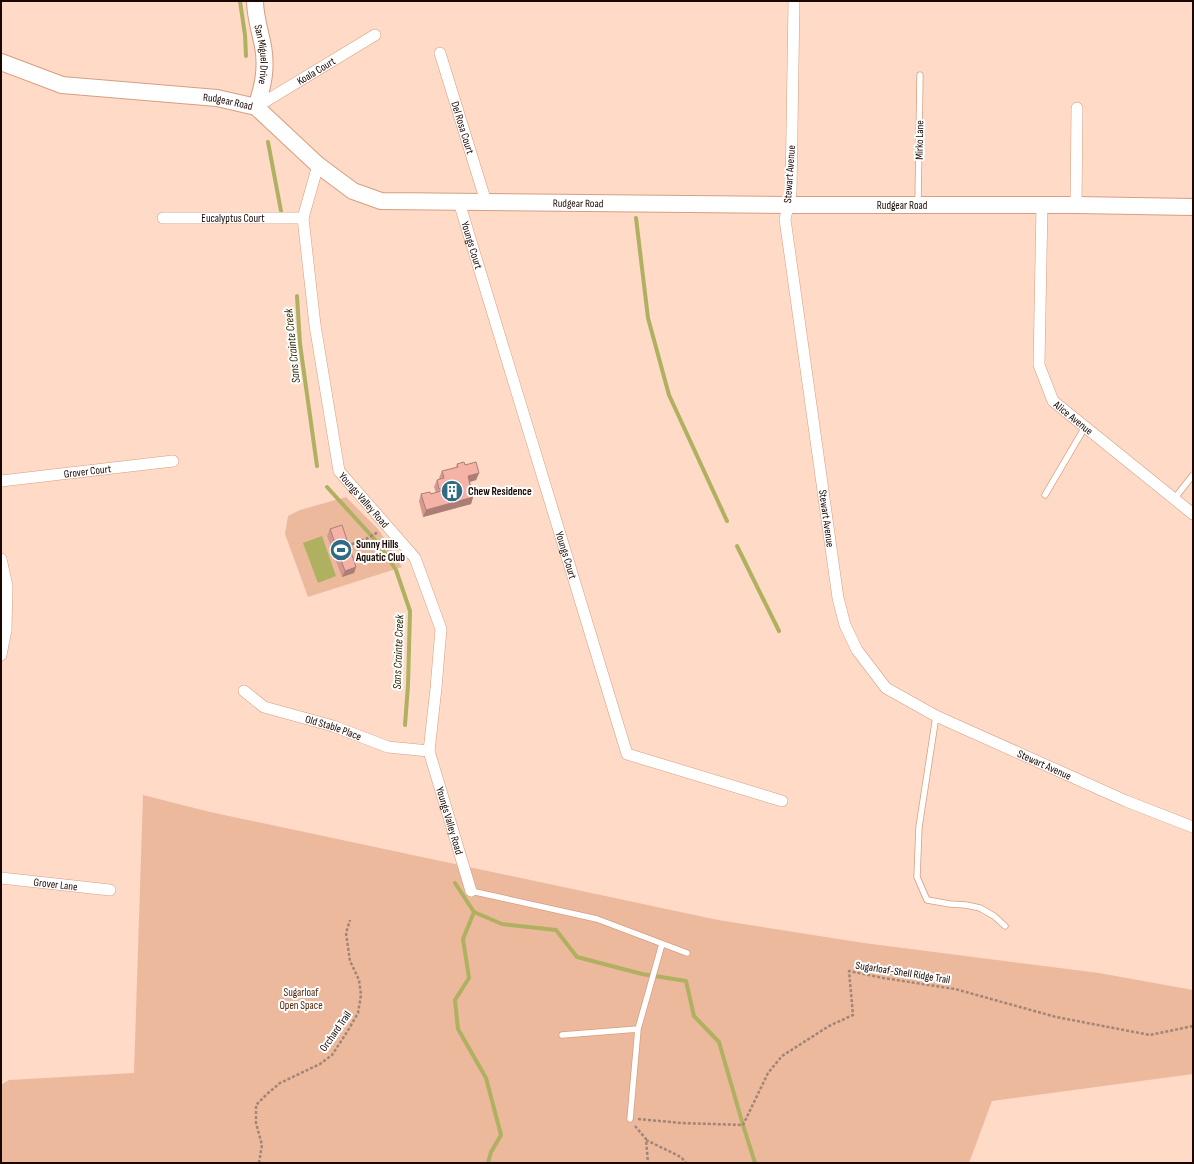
<svg xmlns="http://www.w3.org/2000/svg" width="1194" height="1164" font-family="'Sofia Sans Condensed',sans-serif">
  <style>
    .green { fill: #edb99d }
    .water { fill: #afb060 }
    .lines { fill: none; stroke-linecap: round; stroke-linejoin: round }
    .stream { stroke: #afb060; stroke-width: 4 }
    .lane-casing { stroke: #d79e7f; stroke-width: 7 }
    .street-casing { stroke: #d79e7f; stroke-width: 12 }
    .secondary-casing { stroke: #d79e7f; stroke-width: 18 }
    .path { stroke: #a18576; stroke-width: 2.5; stroke-dasharray: 3 2; stroke-linecap: butt }
    .lane { stroke: #fff; stroke-width: 5.5 }
    .street { stroke: #fff; stroke-width: 11 }
    .secondary { stroke: #fff; stroke-width: 16 }
    .wall { fill: #d39990 }
    .shaded-wall { fill: #ac7d75 }
    .building { fill: #f5b2a7; stroke: #ac7d75 }
    .labels { text-anchor: middle; stroke-width: 4; stroke-linejoin: round; paint-order: stroke }
    .street-label { font-size: 11px; fill: #190700; stroke: #fff }
    .poi-label { font-size: 11px; font-weight: bold; fill: #190700; stroke: #fff; text-anchor: start }
    .park-label { font-size: 11px; fill: #552608; stroke: #fff }
    .water-label { font-size: 12px; font-style: italic; fill: #2c2c08; stroke: #fff }
  </style>
  <rect width="100%" height="100%" fill="#fedac7"/>
  <path class="green" d="M346,497L379,530L402,567L308,597L285,534L288,516L300,510Z
    M143,795L210,812L718,920L864,943L1099,973L1193,990V1074L992,1101L969,1163H1V1085L9,1080L134,1073Z"/>
  <path class="water" d="M322,536L336,576L318,583L303,543Z"/>
  <g class="lines">
    <path class="stream" d="M240,1L245,35L246,56
      M268,142L281,211
      M636,218L648,318L669,395L727,521
      M297,296L300,344L317,466
      M327,487L378,543L396,570L410,611L408,685L405,725
      M737,546L779,631
      M455,883L474,912L463,939L469,978L455,1000L458,1029L486,1078L501,1135L491,1152L488,1163
      M474,912L502,924L556,930L577,957L642,974L686,981L694,1016L719,1042L743,1125L755,1163"/>
    <g class="lane-casing">
      <path id="lane" d="M918,203L920,75
        M1045,495L1085,427
        M1174,499L1193,475
        M936,716L919,827L917,877L927,900L950,904L966,905L980,908L994,916L1005,926
        M471,891L597,919L687,953
        M562,1035L638,1029L662,944
        M630,1119L638,1029"/>
    </g>
    <g class="street-casing">
      <g id="street">
        <path id="s1" d="M794,1L791,193L785,219L838,598L845,625L857,650L886,688L936,716L1126,801L1193,827"/>
        <path id="s2" d="M440,53L486,202"/>
        <path id="s3" d="M256,107L375,35"/>
        <path id="s4" d="M318,165L303,218L315,325L339,471L415,558L441,629L436,688L429,751L471,891"/>
        <path id="s5" d="M459,202L627,754L782,801"/>
        <path id="s6" d="M1042,205L1039,365L1053,401L1193,514"/>
        <path d="M1076,205L1077,108"/>
        <path id="s7" d="M163,218H303"/>
        <path id="s8" d="M1,481L173,461"/>
        <path d="M1,559L7,586L6,630L1,655"/>
        <path id="s9" d="M244,691L264,707L333,726L388,747L429,751"/>
        <path id="s10" d="M1,878L110,890"/>
      </g>
    </g>
    <g class="secondary-casing">
      <g id="secondary">
        <path id="s11" d="M255,1C255,16 260,31 263,46C267,68 263,87 256,107"/>
        <path id="s12" d="M1,62L62,85L217,98L256,107L318,165L353,191L381,201L788,205H1076L1193,207"/>
      </g>
    </g>
    <path class="path" d="M347,546L368,538L378,532
      M638,1119L681,1123L743,1125L768,1073L782,1056L829,1026L853,1015L849,971L883,978L955,989L1056,1017L1150,1035L1193,1026
      M635,1126L646,1139L648,1163
      M646,1140L681,1157L686,1163
      M259,1163L262,1145L256,1123V1105L267,1094L280,1083L320,1064L332,1055L347,1032L358,1013L361,995L359,980L350,961L346,933L350,920"/>
    <use href="#lane" class="lane"/>
    <use href="#street" class="street"/>
    <use href="#secondary" class="secondary"/>
  </g>
  <path class="wall" d="M457,464L465,465L479,473L476,480L470,482L473,497L471,504L423,517L419,501L421,494H431L436,493L434,487L437,480H440L439,478L442,471L456,468Z
    M330,529L356,567L354,573L342,577L327,536Z"/>
  <path class="shaded-wall" d="M479,473L476,480L466,483L468,476Z
    M473,497L471,504L423,517L426,510Z
    M356,567L354,573L342,577L345,571Z"/>
  <path class="building" d="M464,462L465,465L476,462L479,473L468,476L473,497L426,510L421,494L430,492L431,494L441,491L440,488L439,489L437,480L444,478L442,471L458,467L457,464Z
    M342,525L356,567L345,571L330,529Z"/>
  <defs>
    <g id="building-disc" transform="scale(1.15)"><circle r="9.5" fill="#316a83" stroke="#fff"/><path d="M-4-6H4V6H1V3H-1V6H-4ZM-2.5-4.3h1.7v1.8h-1.7ZM.8-4.3h1.7v1.8H.8ZM-2.5-1h1.7V.8h-1.7ZM.8-1h1.7V.8H.8Z" fill="#fff"/></g>
    <g id="stadium-disc" transform="scale(1.15)"><circle r="9.5" fill="#316a83" stroke="#fff"/><path d="M0-5a6.5 5 0 1 0 0 10a6.5 5 0 1 0 0-10ZM-3.5-1.8h7v3.6h-7Z" fill="#fff"/></g>
  </defs>
  <g fill-rule="evenodd">
    <use href="#building-disc" x="452" y="491"/>
    <use href="#stadium-disc" x="341" y="550"/>
  </g>
  <g class="labels">
    <g class="street-label">
      <text dy="4" stroke="none"><textPath href="#s11" startOffset="54">San Miguel Drive</textPath></text>
      <text dy="4" stroke="none"><textPath href="#s3" startOffset="70">Koala Court</textPath></text>
      <text dy="4" stroke="none"><textPath href="#s12" startOffset="232">Rudgear Road</textPath></text>
      <text dy="4" stroke="none"><textPath href="#s2" startOffset="78">Del Rosa Court</textPath></text>
      <text transform="translate(919 140) rotate(-89)" y="4">Mirko Lane</text>
      <text transform="translate(789 174) rotate(-86)" y="4">Stewart Avenue</text>
      <text dy="4" stroke="none"><textPath href="#s12" startOffset="616">Rudgear Road</textPath></text>
      <text dy="4" stroke="none"><textPath href="#s12" startOffset="940">Rudgear Road</textPath></text>
      <text dy="4" stroke="none"><textPath href="#s7" startOffset="70">Eucalyptus Court</textPath></text>
      <text dy="4" stroke="none"><textPath href="#s5" startOffset="45">Youngs Court</textPath></text>
      <text dy="4" stroke="none"><textPath href="#s6" startOffset="225">Alice Avenue</textPath></text>
      <text dy="4" stroke="none"><textPath href="#s8" startOffset="87">Grover Court</textPath></text>
      <text dy="4" stroke="none"><textPath href="#s4" startOffset="349">Youngs Valley Road</textPath></text>
      <text dy="4" stroke="none"><textPath href="#s1" startOffset="521">Stewart Avenue</textPath></text>
      <text dy="4" stroke="none"><textPath href="#s5" startOffset="369">Youngs Court</textPath></text>
      <text dy="4" stroke="none"><textPath href="#s9" startOffset="98">Old Stable Place</textPath></text>
      <text dy="4" stroke="none"><textPath href="#s1" startOffset="881">Stewart Avenue</textPath></text>
      <text dy="4" stroke="none"><textPath href="#s4" startOffset="697">Youngs Valley Road</textPath></text>
      <text dy="4" stroke="none"><textPath href="#s10" startOffset="55">Grover Lane</textPath></text>
      <text transform="translate(903 972) rotate(9)" y="4">Sugarloaf-Shell Ridge Trail</text>
      <text transform="translate(335 1031) rotate(-55)" y="4">Orchard Trail</text>
    </g>
    <g class="poi-label">
      <text x="468" y="495">Chew Residence</text>
      <text x="356" y="548">Sunny Hills<tspan x="356" dy="13">Aquatic Club</tspan></text>
    </g>
    <g class="park-label">
      <text x="301" y="996">Sugarloaf<tspan x="301" dy="13">Open Space</tspan></text>
    </g>
    <g class="water-label">
      <text transform="translate(292 346) rotate(-96)" y="4">Sans Crainte Creek</text>
      <text transform="translate(398 652) rotate(-88)" y="4">Sans Crainte Creek</text>
    </g>
  </g>
  <rect width="1194" height="1164" fill="none" stroke="#190700" stroke-width="4"/>
</svg>
